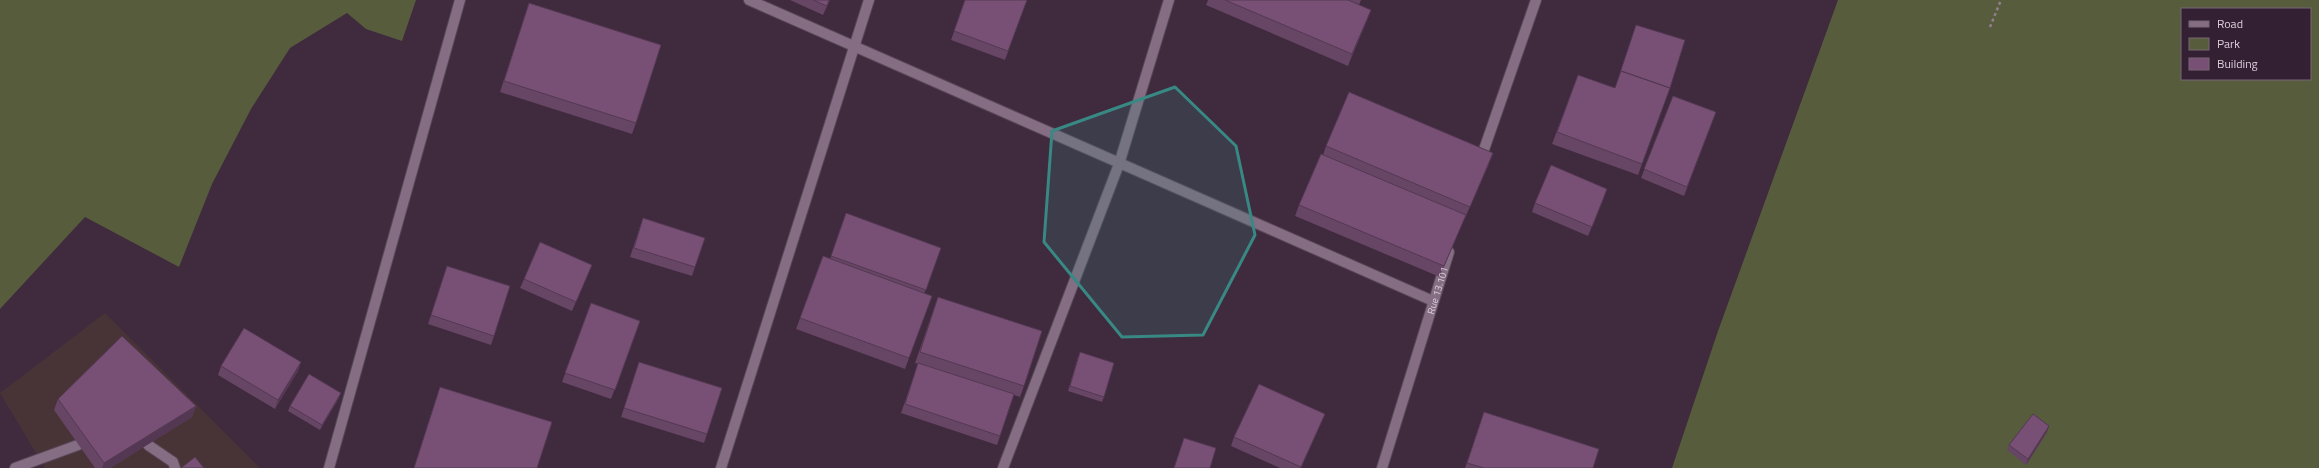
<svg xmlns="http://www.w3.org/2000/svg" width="2319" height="468" font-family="'Titillium Web',sans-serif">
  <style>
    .commercial { fill: #483437 }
    .green { fill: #565c3c; fill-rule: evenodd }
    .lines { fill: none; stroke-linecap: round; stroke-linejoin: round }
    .lane-casing { stroke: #584757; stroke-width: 12 }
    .street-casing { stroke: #584757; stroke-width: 12 }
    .path { stroke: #907f8f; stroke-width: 2.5; stroke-dasharray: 3 3; stroke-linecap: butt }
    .lane { stroke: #856d83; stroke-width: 10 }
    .street { stroke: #856d83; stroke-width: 10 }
    .wall { fill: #674565 }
    .shaded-wall { fill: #543853 }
    .building { fill: #785076; stroke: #543853 }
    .marked { fill: #388884; fill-opacity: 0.2; stroke: #388884; stroke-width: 3; stroke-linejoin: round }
    .labels { text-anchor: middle; stroke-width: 3; stroke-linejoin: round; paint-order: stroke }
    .street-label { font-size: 10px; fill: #dccfdb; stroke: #342033 }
  </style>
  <rect width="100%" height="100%" fill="#3f2a3e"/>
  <path class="commercial" d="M105,313L260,468H45L0,393Z"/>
  <path class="green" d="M0,0H416L402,41L366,29L347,13L290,48L251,109L212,184L179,267L85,217L0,309Z
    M1838,0H2319V468H1672L1718,331ZM2182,9H2310V79H2182Z"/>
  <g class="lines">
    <g class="lane-casing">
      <path id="lane" d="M148,445L173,462L175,468
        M15,468L78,445"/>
    </g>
    <g class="street-casing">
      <g id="street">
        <path d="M749,0L1433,301"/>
        <path d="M1480,161L1536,0"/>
        <path d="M329,468L460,0"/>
        <path d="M721,468L869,0"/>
        <path d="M1003,468L1119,164L1169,0"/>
        <path id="s1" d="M1382,468L1449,252"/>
      </g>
    </g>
    <path class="path" d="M1990,27L2001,0"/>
    <use href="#lane" class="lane"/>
    <use href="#street" class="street"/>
  </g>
  <path class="wall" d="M790,0H830L823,15Z
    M965,0H1027L1005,60L951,40Z
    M1208,0H1361L1359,5L1371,10L1348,66L1206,5Z
    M529,3L636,123L632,134L500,92Z
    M1636,25L1670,88L1638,175L1552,144L1578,75L1615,88Z
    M1673,96L1716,112L1684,196L1641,178Z
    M1326,146L1489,164L1465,218H1464L1440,277L1295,216L1299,205L1323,155Z
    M1604,198L1588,236L1532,212L1535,203Z
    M846,213L941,248L924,294L932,296L905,369L796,329L823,256L830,259Z
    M643,218L695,267L692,276L630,257Z
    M447,266L494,336L491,345L428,324Z
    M588,274L572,311L520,288L524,279Z
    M938,297L1024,386L1020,397L1014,395L997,445L901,413L918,364L915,363Z
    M591,303L640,321L611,399L562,382Z
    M1078,357L1104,397L1102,402L1068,391Z
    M301,362L298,371L275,409L218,375L221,366Z
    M639,362L707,434L704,443L621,417Z
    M440,387L537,468H414Z
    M339,398L320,430L288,411L290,406Z
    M58,399L196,406L192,417L110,468H95L54,410Z
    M1484,412L1593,468H1465Z
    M1325,414L1301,468H1280L1231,446L1234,437Z
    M2047,432L2026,465L2007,450L2009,445Z"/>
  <path class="shaded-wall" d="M829,0H830L823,15L827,6Z
    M1371,10L1367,21L1348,66L1352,54Z
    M1493,153L1489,164L1465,218L1470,207Z
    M301,362L298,371L275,409L278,400Z
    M341,393L339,398L320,430L322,425Z
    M196,406L192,417L110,468H102L104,463Z
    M1325,414L1301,468H1300Z
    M2049,426L2047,432L2026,465L2028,459Z"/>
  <path class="building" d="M813,0H829L827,6Z
    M965,0H1027L1008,51L954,31Z
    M1225,0H1348L1371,10L1352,54Z
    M529,3L661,45L636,123L504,81Z
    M1636,25L1685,40L1670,88L1621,71L1620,73Z
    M1621,71L1670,88L1642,164L1557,132L1578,75L1615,88Z
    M1349,92L1493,153L1470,207L1326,146Z
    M1673,96L1716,112L1687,187L1644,169Z
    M1321,154L1466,215L1444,266L1299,205Z
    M1551,165L1607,189L1592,227L1535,203Z
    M846,213L941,248L926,290L831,256Z
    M643,218L705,238L695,267L634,248Z
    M540,242L592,265L576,302L524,279Z
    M823,256L932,296L909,358L800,318Z
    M447,266L510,286L494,336L431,315Z
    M938,297L1042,331L1024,386L920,352Z
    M591,303L640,321L615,390L565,373Z
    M244,328L301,362L278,400L221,366Z
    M122,336L196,406L104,463L58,399Z
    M1080,352L1114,363L1104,397L1070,386Z
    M639,362L722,388L707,434L624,408Z
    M918,363L1014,394L1000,436L905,404Z
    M309,374L341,393L322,425L290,406Z
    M1259,384L1325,414L1301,467L1234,437Z
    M440,387L552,422L537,468H414Z
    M1484,412L1599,449L1593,468H1484L1467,463Z
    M2033,414L2049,426L2028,459L2009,445Z
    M1184,438L1216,448L1210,468H1174Z
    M195,457L204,468H181Z"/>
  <path class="marked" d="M1175,87L1236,146L1255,235L1203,335L1122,337L1044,242L1052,131Z"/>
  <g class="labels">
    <g class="street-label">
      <text dy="4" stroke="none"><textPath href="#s1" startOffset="186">Rue 13.101</textPath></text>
    </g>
  </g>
  <rect x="2181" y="8" width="130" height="72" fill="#342033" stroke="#776676"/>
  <rect x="2189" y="21" width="20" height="6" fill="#856d83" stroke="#776676"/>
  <text x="2217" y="28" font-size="12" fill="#dccfdb">Road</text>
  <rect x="2189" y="38" width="20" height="12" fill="#565c3c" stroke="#776676"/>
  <text x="2217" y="48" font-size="12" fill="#dccfdb">Park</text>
  <rect x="2189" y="58" width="20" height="12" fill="#785076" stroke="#776676"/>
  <text x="2217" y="68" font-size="12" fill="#dccfdb">Building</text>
</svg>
